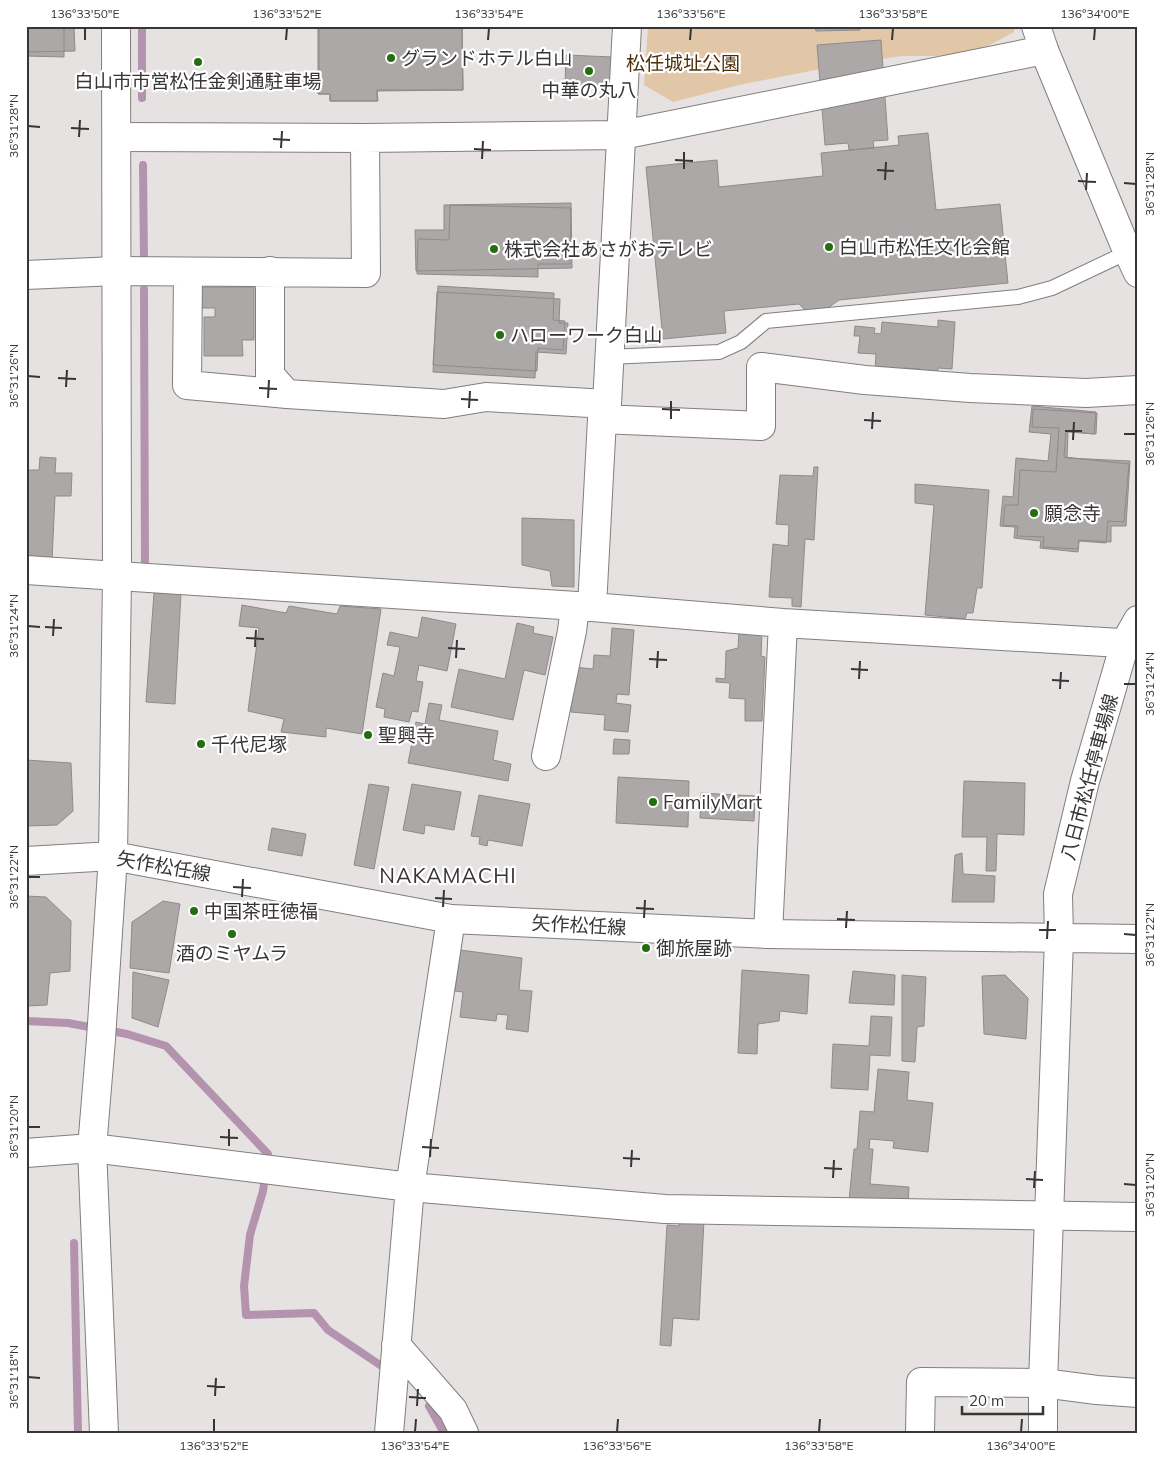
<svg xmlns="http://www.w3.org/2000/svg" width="1164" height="1459" font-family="Mulish,'Noto Sans JP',sans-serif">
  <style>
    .green { fill: #e2c6a8 }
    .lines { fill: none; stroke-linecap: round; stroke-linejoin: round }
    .stream { stroke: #b393ad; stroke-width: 8 }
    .building { fill: #aba8a7; stroke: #8e8b8a }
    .lane-casing { stroke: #827e7e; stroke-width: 16 }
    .street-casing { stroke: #827e7e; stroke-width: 30 }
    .secondary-casing { stroke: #827e7e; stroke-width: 30 }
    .lane { stroke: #fff; stroke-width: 14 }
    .street { stroke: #fff; stroke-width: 28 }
    .secondary { stroke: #fff; stroke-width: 28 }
    .ticks { fill: none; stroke: #373535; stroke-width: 2 }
    .poi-dot { fill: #236e0f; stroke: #fff; stroke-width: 2 }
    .labels { text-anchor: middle; stroke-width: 4.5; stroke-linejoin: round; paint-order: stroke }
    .poi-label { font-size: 19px; fill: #373535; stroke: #fff; text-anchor: start }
    .park-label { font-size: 19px; fill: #4d300a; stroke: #fff }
    .street-label { font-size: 19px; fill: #373535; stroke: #fff }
    .quarter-label { font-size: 21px; letter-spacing: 1px; fill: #383535; stroke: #fff }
    .neatline { fill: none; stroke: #373535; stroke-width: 2 }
    .ticks-label { font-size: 12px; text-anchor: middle; fill: #373535 }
  </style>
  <rect width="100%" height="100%" fill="#e6e2e2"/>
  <path class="green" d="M648,26H1014V32L969,56H903L846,64L739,85L673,102L644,85Z"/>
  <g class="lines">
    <path class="stream" d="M142,26V98
      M143,165L144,262
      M144,289L145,568
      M26,1021L68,1023L127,1034L166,1046L268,1154L263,1191L250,1235L244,1286L246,1315L314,1313L328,1330L383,1367
      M74,1243L78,1433
      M429,1406L444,1433"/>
  </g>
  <path class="building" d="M26,26H64V57L26,56Z
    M26,26H74L75,51L26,52Z
    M318,26H462L463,90L377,91L378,101H330V94H318Z
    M319,26H462L463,90H377V101H330V94H319Z
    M535,26H596V28L535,27Z
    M815,26H860V30L816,31Z
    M881,40L888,140L873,141L874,148L849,150L848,143L825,145L817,45Z
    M566,55L613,57L612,86L565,84Z
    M928,133L936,210L1000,204L1008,283L839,300L825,310L807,312L799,304L724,311L726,333L663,339L646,167L717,160L719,187L823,176L821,153L899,145L898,136Z
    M571,203L572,268L416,271L415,230H444V205Z
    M450,205L571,208L570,264H538V277L417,274L418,239L449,240Z
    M438,286L554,293L553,320L565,321L563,350L538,348L537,371L433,365Z
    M199,287H254V340H242L243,356H204V317H215V308H199Z
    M437,292L560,299L559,323H568L566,354L536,352L535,378L433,372Z
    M938,320L955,322L952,369L938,368L937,374L920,373V369L904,368L903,373L875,371L876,354L858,353L860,336H854L855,326L875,328L874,333L881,334L882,322L938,327Z
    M1032,406L1096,412L1094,434L1066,431L1064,457L1129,464L1124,522L1108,521L1106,543L1079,541L1078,552L1040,548L1041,541L1014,538L1015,527L1000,526L1003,496L1013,497L1016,458L1048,461L1051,434L1029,432Z
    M1033,409L1097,413L1096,434L1068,432L1067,458L1130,461L1126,526H1111V542L1079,540L1078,549L1043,547L1044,537L1017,536L1018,526L1003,525L1005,505H1018L1020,470L1056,472L1059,428L1032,427Z
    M40,457L56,458L55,473H72L71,496H55L52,561L26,560V470H39Z
    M814,467H818L814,540L805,539L801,607L792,606V598L769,597L773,544L788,546L789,525L776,524L780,475L813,476Z
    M915,484L989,490L982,588H977L973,613H967L965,619L925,615L934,505L915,503Z
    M522,518L574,520V587L552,586L550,571L522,565Z
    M154,593H181L175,704L146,702Z
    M242,605L286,613L289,606L337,614L340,606L381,609L362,734L326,728V737L281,732L284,719L248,711L259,628L239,626Z
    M422,617L456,624L447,671L419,665L416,681L423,682L418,712L412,711L409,722L384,717L385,709L376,707L383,673L394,676L400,647L387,645L390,632L418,638Z
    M517,623L534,627L533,633L553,637L545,675L524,670L513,720L451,707L459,669L505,679Z
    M612,628L634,630L629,695L617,694L616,703L631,705L628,732L604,730L605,715L571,712L574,667L593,669L594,655L610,656Z
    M739,632L762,633L761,656L765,657L762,721H745V699L729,698L730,683L716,682V678L725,679L726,651L738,648Z
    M429,703L442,705L439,720L498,731L493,760L511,764L508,781L408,763L416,722L425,724Z
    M614,739L630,740L629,754H613Z
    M26,760L71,763L73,811L57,825L26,826Z
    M618,777L689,781L688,827L616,823Z
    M964,781L1025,783L1024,835L997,834L996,871H986L987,837H962Z
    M369,784L389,787L374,869L354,865Z
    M412,784L461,792L454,830L425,825L424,834L403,830Z
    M701,793L755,796L754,821L700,818Z
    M479,795L530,804L522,846L488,840L487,846L479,844L480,837L471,836Z
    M272,828L306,834L302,856L268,850Z
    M962,853L963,874L995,876L994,902H952L955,855Z
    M26,896L46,897L71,921L70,971L50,973L47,1005L27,1006Z
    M163,901L180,904L169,973L130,968L132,922Z
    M460,950L522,958L519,990L532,991L528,1032L506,1029L508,1015L497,1014L496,1021L460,1017L463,992L455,991Z
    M742,970L809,975L807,1014L780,1011L779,1021L758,1024L757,1054L738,1053Z
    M853,971L895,975L894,1005L849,1003Z
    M133,972L169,980L158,1027L132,1018Z
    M902,975L926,977L924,1026L917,1027L915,1062L902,1061Z
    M1005,975L1028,998L1026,1039L984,1034L982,976Z
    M871,1016L892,1017L890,1056L870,1055L868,1090L831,1088L833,1044L869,1046Z
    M878,1069L909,1072L907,1100L933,1103L928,1152L893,1148L894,1141L870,1139L869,1149H873L870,1184L909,1187L908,1204L849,1201L854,1149H857L860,1111L874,1112Z
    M679,1219L704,1220L699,1320L673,1318L671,1346L660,1345L667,1225L679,1226Z"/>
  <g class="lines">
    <g class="lane-casing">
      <path id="lane" d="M609,357L719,352L741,342L766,321L1018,297L1052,288L1128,252"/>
    </g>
    <g class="street-casing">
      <path id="street" d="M117,137L365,138L622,135L1044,50
        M270,271V375L287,394L444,404L486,397L607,404
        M188,272L187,385L287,394
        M26,275L116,271L366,273L365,138
        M602,419L761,426V367L865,380L970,388L1086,393L1138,390
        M26,570L592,607L783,623L1138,644
        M592,607L602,419L607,404L627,26
        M546,756L572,631L575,607
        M768,934L783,623
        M26,1153L92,1148L410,1187L665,1209L1138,1217
        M396,1345L453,1410L464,1433
        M389,1433L410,1187L451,919
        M920,1433L921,1382L1043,1383L1097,1390L1138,1393"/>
    </g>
    <g class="secondary-casing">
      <path id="secondary" d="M1036,26L1044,50L1123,241L1138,273
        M26,861L113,856L451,919L768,934L1138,939
        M104,1433L92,1148L101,1039L113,856L117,577L116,26
        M1043,1433V1383L1059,939L1058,894L1085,781L1125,643L1138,620"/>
    </g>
    <use href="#lane" class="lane"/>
    <use href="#street" class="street"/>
    <use href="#secondary" class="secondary"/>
  </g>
  <path class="ticks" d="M85,40V28M286,40L287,28M488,40L489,28M690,40L691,28M892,40L893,28M1094,40L1095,28M28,126L40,127M71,128L89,129M79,137L80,120M273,139L290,140M281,148L282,131M474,149L491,150M482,159L483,141M675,160L693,161M684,169V152M877,170L894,171M885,180L886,162M1078,181L1096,182M1124,183L1136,184M1086,190L1087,173M28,376L40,377M58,378L76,379M66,387L67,370M259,388L277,389M268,398L269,380M461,399L478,400M469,408L470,391M662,409L680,410M671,419V401M864,420L881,421M872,429L873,412M1065,431H1082M1124,434H1136M1073,440L1074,422M28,626L40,627M45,627L62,628M53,636L54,619M246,638L264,639M255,647L256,630M448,648L465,649M456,658L457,640M649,659L667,660M657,668L658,651M851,669L868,670M859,679L860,661M1052,680L1069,681M1124,684H1136M1060,689L1061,672M28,877H40M233,887L251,888M242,897L243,879M435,898L452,899M443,907L444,890M636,908L654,909M644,918L645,900M837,919L855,920M846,928L847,911M1039,930H1056M1124,934L1136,935M1047,939L1048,921M28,1127H40M220,1137L238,1138M229,1146V1129M422,1147L439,1148M430,1157L431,1139M623,1158L640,1159M631,1167L632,1150M824,1168L842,1169M833,1178L834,1160M1026,1179L1043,1180M1124,1184L1136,1185M1034,1188L1035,1171M28,1377L40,1378M207,1386L225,1387M215,1396L216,1378M409,1397L426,1398M417,1406L418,1389M214,1432V1419M415,1432L416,1419M617,1432L618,1419M819,1432L820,1419M1021,1432L1022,1419"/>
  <g class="poi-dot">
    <circle cx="391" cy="58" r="5"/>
    <circle cx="198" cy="62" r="5"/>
    <circle cx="589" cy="71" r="5"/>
    <circle cx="829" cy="247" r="5"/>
    <circle cx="494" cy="249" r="5"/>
    <circle cx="500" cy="335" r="5"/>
    <circle cx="1034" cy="513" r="5"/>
    <circle cx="368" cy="735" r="5"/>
    <circle cx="201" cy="744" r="5"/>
    <circle cx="653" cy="802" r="5"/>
    <circle cx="194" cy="911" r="5"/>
    <circle cx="232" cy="934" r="5"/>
    <circle cx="646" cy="948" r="5"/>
  </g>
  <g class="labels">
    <g class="poi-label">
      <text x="401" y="65">グランドホテル白山</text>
      <text x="198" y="88" text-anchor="middle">白山市市営松任金剣通駐車場</text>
      <text x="589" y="97" text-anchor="middle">中華の丸八</text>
      <text x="839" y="254">白山市松任文化会館</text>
      <text x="504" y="256">株式会社あさがおテレビ</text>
      <text x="510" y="342">ハローワーク白山</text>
      <text x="1044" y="520">願念寺</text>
      <text x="378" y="742">聖興寺</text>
      <text x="211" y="751">千代尼塚</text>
      <text x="663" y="809">FamilyMart</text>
      <text x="204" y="918">中国茶旺徳福</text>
      <text x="656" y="955">御旅屋跡</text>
      <text x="232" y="960" text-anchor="middle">酒のミヤムラ</text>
    </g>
    <g class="park-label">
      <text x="683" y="70">松任城址公園</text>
    </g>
    <g class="street-label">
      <text transform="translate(1089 777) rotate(-75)" y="7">八日市松任停車場線</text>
      <text transform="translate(164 866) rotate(10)" y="7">矢作松任線</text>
      <text transform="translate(579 925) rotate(3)" y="7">矢作松任線</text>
    </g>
    <g class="quarter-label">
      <text x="448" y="883">NAKAMACHI</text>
    </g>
  </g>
  <rect width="1164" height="1459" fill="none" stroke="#ffffff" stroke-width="55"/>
  <path d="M962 1406v8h81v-8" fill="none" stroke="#373535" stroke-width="2.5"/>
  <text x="969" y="1406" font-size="15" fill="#373535" stroke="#ffffff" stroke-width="4" paint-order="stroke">20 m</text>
  <rect x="28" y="28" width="1108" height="1404" class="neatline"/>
  <g class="ticks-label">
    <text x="85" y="18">136°33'50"E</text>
    <text x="287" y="18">136°33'52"E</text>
    <text x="489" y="18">136°33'54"E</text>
    <text x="691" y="18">136°33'56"E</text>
    <text x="893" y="18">136°33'58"E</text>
    <text x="1095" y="18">136°34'00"E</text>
    <text transform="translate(14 126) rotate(-90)" y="4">36°31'28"N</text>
    <text transform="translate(1150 184) rotate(-90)" y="4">36°31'28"N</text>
    <text transform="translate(14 376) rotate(-90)" y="4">36°31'26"N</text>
    <text transform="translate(1150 434) rotate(-90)" y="4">36°31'26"N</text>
    <text transform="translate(14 626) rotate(-90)" y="4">36°31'24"N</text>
    <text transform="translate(1150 684) rotate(-90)" y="4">36°31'24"N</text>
    <text transform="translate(14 877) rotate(-90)" y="4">36°31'22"N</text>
    <text transform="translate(1150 935) rotate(-90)" y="4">36°31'22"N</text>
    <text transform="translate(14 1127) rotate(-90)" y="4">36°31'20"N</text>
    <text transform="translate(1150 1185) rotate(-90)" y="4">36°31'20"N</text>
    <text transform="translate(14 1377) rotate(-90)" y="4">36°31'18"N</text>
    <text x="214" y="1450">136°33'52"E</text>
    <text x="415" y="1450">136°33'54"E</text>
    <text x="617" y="1450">136°33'56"E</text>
    <text x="819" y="1450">136°33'58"E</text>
    <text x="1021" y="1450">136°34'00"E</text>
  </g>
</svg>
